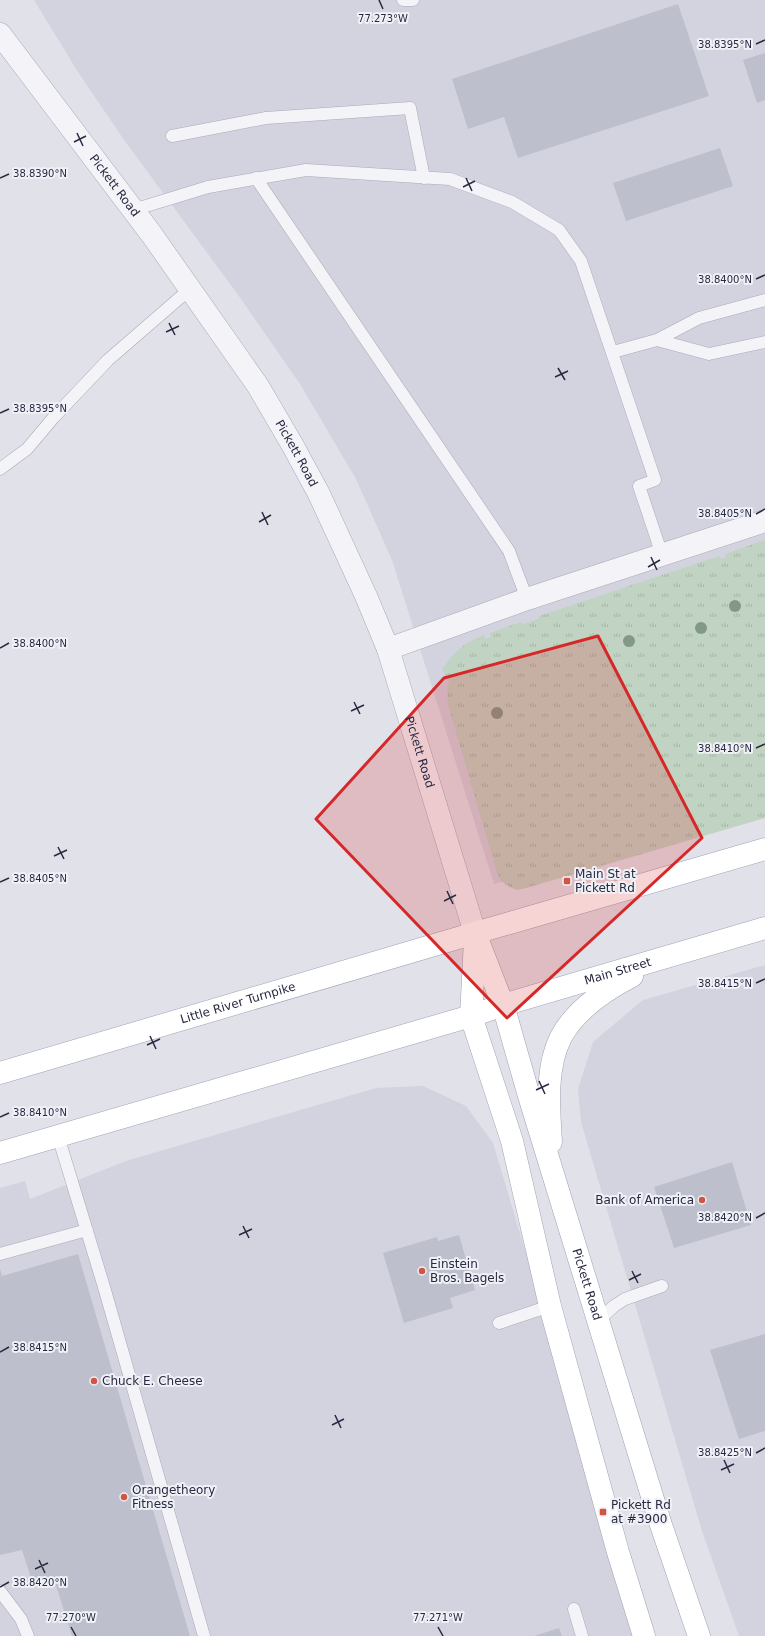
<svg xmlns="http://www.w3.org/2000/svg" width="765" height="1636" font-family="'DejaVu Sans',sans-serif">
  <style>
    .built { fill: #d2d3de }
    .grass { fill: url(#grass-tufts) }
    .building { fill: #bdbfcc }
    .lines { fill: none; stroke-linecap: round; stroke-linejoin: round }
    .service-casing { stroke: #a9aab7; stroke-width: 13 }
    .minor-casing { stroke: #a9aab7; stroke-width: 23 }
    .primary-casing { stroke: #9fa2b5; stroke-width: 23 }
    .service { stroke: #f3f3f8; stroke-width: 12 }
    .minor { stroke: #f3f3f8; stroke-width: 22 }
    .primary { stroke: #fff; stroke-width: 22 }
    .tree { fill: #829888 }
    .marked { fill: #d62828; fill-opacity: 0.2; stroke: #d62828; stroke-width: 3; stroke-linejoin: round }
    .ticks { fill: none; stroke: #282a41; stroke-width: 1.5 }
    .poi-dot { fill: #d05543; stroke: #f0f1f7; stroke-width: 1.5 }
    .labels { text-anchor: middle; stroke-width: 4; stroke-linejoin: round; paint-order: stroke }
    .street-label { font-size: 12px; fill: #282a41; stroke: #f0f1f7 }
    .poi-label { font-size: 12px; fill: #282a41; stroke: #f0f1f7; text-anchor: start }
    .ticks-label { font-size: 10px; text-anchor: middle; fill: #282a41; stroke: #f0f1f7; stroke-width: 4; stroke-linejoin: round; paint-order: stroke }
  </style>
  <defs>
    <pattern id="grass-tufts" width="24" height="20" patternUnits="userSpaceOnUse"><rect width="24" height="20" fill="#c1d3c2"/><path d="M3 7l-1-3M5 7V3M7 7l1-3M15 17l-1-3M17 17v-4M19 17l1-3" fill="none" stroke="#a6b5a8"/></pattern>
  </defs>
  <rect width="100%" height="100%" fill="#e0e1e9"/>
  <path class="built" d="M34,0H765V806L494,884L392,560L356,479L300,384L241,299L122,137L78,72Z
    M765,965V1636H739L702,1531L581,1122L578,1089L593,1042L643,1000Z
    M423,1086L466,1106L493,1143L618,1561L643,1636H0V1188L25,1181L30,1199L126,1161L376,1088Z"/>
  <path class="grass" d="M765,540V818L526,888L517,890C507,886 501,883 497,873L448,705L447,692L449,680L442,670C454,652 463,643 484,635L485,639L491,637L490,633L521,622L524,624L538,619L539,616L719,556L721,559L726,557L725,554Z"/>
  <path class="building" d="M678,4L709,96L518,158L504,117L468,129L452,79Z
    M765,53V100L757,103L743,60Z
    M720,148L733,186L626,221L613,183Z
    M732,1162L751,1225L674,1248L654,1187Z
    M459,1235L475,1290L450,1298L453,1308L404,1323L383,1253L437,1237L438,1241Z
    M78,1254L190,1636H72L53,1576L32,1581L22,1550L0,1555V1269L2,1276Z
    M765,1334V1431L739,1439L710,1350Z
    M559,1628L562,1636H534Z"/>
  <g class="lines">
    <g class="service-casing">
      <path id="service" d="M403,0H413
        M172,136L266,118L410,108L424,178
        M256,178L509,551L527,599
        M133,210L208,187L306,170L450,179L512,202L559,230L581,261L655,480L639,486L662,555
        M657,340L709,354L765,342
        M613,352L657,340L699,318L765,300
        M0,469L27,449L54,417L108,360L190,289
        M58,1136L104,1287L204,1636
        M0,1254L87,1230
        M599,1320L614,1306L625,1299L662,1286
        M499,1323L550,1306
        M0,1591L21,1619L28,1636
        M574,1609L582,1636"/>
    </g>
    <g class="minor-casing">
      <g id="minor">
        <path id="s1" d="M0,34L152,235L258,386L293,446L319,494L366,596L388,649L475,933"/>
        <path d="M388,649L527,599L765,521"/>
      </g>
    </g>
    <g class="primary-casing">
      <g id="primary">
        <path id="s2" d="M475,933L503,1005L529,1096L660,1522L699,1636"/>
        <path d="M475,940L471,1016L512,1141L550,1306L618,1552L644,1636"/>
        <path id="s3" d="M0,1073L475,933L765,849"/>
        <path d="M551,1142C549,1109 545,1068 561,1037C576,1009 605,990 632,976"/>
        <path id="s4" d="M0,1153L471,1016L503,1005L765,928"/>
      </g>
    </g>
    <use href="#service" class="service"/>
    <use href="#minor" class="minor"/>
    <use href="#primary" class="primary"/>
  </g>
  <g class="tree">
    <circle cx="735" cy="606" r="6"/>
    <circle cx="701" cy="628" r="6"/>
    <circle cx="629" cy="641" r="6"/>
    <circle cx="497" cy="713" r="6"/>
  </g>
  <path class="marked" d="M598,636L702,838L507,1018L316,819L444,678Z"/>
  <path class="ticks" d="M379,0L383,9M756,44L765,40M77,133L83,146M74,142L86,136M0,178L9,174M466,178L472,191M463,187L475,181M756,279L765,275M169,323L175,335M166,332L179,326M558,368L565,380M555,377L568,371M0,413L9,409M262,512L268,525M756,514L765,509M259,522L271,515M651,557L657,570M648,567L660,560M0,648L9,643M354,702L360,714M351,711L364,705M756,748L765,744M58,847L64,859M54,856L67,850M0,882L9,878M447,891L453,904M444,901L456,895M756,983L765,979M150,1036L156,1049M147,1045L160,1039M539,1081L545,1094M536,1090L549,1084M0,1117L9,1113M756,1218L765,1213M243,1226L249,1238M239,1235L252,1229M632,1271L638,1283M629,1280L641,1274M0,1352L9,1347M335,1415L341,1428M332,1425L344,1419M756,1453L765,1448M724,1460L730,1473M721,1470L734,1464M39,1560L45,1573M35,1569L48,1563M0,1587L9,1582M71,1627L76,1636M438,1627L443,1636"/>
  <g class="poi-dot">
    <rect x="563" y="877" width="8" height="8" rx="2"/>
    <circle cx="702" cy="1200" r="4"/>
    <circle cx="422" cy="1271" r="4"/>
    <circle cx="94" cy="1381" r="4"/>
    <circle cx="124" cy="1497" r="4"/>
    <rect x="599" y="1508" width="8" height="8" rx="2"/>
  </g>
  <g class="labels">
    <g class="street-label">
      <text dy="4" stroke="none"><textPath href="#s1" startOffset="190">Pickett Road</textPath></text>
      <text dy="4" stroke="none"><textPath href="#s1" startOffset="514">Pickett Road</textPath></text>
      <text dy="4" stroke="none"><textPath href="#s1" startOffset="838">Pickett Road</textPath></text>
      <text dy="4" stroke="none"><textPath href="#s4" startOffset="644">Main Street</textPath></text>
      <text dy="4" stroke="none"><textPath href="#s3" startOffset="248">Little River Turnpike</textPath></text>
      <text dy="4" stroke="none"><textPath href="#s2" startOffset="369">Pickett Road</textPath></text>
    </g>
    <g class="poi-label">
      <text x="575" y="878">Main St at<tspan x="575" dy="14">Pickett Rd</tspan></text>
      <text x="694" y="1204" text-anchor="end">Bank of America</text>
      <text x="430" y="1268">Einstein<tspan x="430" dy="14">Bros. Bagels</tspan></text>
      <text x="102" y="1385">Chuck E. Cheese</text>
      <text x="132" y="1494">Orangetheory<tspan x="132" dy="14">Fitness</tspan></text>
      <text x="611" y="1509">Pickett Rd<tspan x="611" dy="14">at #3900</tspan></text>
    </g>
  </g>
  <g class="ticks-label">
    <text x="383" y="22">77.273°W</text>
    <text x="725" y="48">38.8395°N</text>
    <text x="40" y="177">38.8390°N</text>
    <text x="725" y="283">38.8400°N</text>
    <text x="40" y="412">38.8395°N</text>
    <text x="725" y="517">38.8405°N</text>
    <text x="40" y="647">38.8400°N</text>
    <text x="725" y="752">38.8410°N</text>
    <text x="40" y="882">38.8405°N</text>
    <text x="725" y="987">38.8415°N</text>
    <text x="40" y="1116">38.8410°N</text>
    <text x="725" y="1221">38.8420°N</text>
    <text x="40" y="1351">38.8415°N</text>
    <text x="725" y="1456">38.8425°N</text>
    <text x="40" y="1586">38.8420°N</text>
    <text x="71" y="1621">77.270°W</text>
    <text x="438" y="1621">77.271°W</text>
  </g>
</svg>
